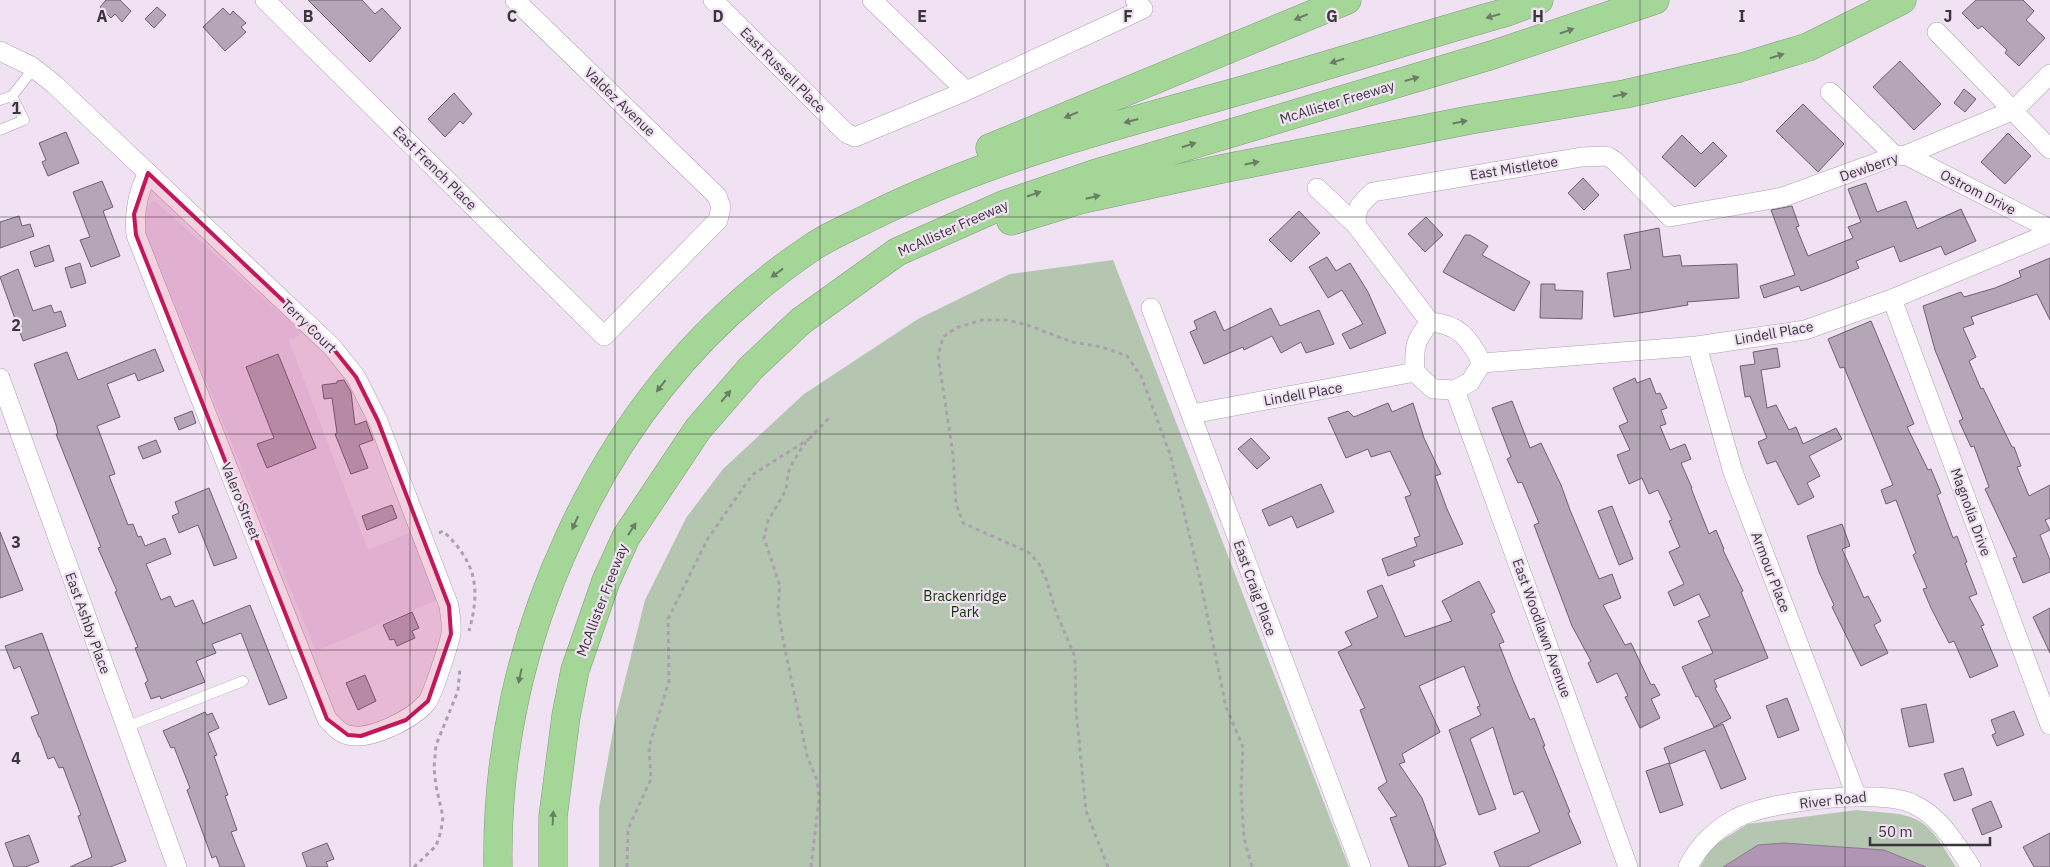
<svg xmlns="http://www.w3.org/2000/svg" width="2050" height="867" font-family="'IBM Plex Sans',sans-serif">
  <style>
    .built { fill: #e9d5ed }
    .green { fill: #b4c6b0 }
    .water { fill: #b096b4; stroke: #8d7990 }
    .building { fill: #b4a6b7; stroke: #6e6170 }
    .lines { fill: none; stroke-linecap: round; stroke-linejoin: round }
    .service-casing { stroke: #ad9fb0; stroke-width: 11 }
    .minor-casing { stroke: #ad9fb0; stroke-width: 20 }
    .motorway-casing { stroke: #7f9e77; stroke-width: 29 }
    .path { stroke: #aca0ae; stroke-width: 3; stroke-dasharray: 4 4; stroke-linecap: butt }
    .service { stroke: #fff; stroke-width: 10 }
    .minor { stroke: #fff; stroke-width: 19 }
    .motorway { stroke: #a4d697; stroke-width: 28 }
    .oneway { fill: #6a7d65 }
    .marked { fill: #c2185b; fill-opacity: 0.2; stroke: #c2185b; stroke-width: 4; stroke-linejoin: round }
    .grid { fill: none; stroke: #3b353c; stroke-width: 1; stroke-opacity: 0.55 }
    .labels { text-anchor: middle; stroke-width: 4.5; stroke-linejoin: round; paint-order: stroke }
    .street-label { font-size: 14px; fill: #3b353c; stroke: #f0e1f3 }
    .park-label { font-size: 14px; fill: #123407; stroke: #f0e1f3 }
    .grid-label { font-size: 16px; text-anchor: middle; font-weight: bold; fill: #3b353c; stroke: #f0e1f3; stroke-width: 4.5; stroke-linejoin: round; paint-order: stroke }
  </style>
  <rect width="100%" height="100%" fill="#f0e1f3"/>
  <path class="built" d="M154,200L302,333L289,341L368,550L412,532L437,600L316,651L141,221L146,208Z"/>
  <path class="green" d="M1113,260L1349,867H599V808L615,720L645,600L686,518L723,469L804,394L918,319L1010,274Z
    M1857,810C1876,813 1902,811 1919,821C1935,830 1946,852 1956,867H1700L1712,846L1748,824Z"/>
  <path class="water" d="M1784,843L1884,850L1926,867H1723L1758,845Z"/>
  <path class="building" d="M106,0H120L131,11L122,22L115,14L111,18L100,7Z
    M308,0H362L375,14L382,8L401,28L370,62Z
    M1976,0H2023L2034,11L2026,20L2045,38L2019,66L2005,53L2007,50L1982,26L1978,29L1962,13Z
    M157,7L166,15L154,28L145,19Z
    M223,8L230,15L233,11L246,23L241,27L246,32L225,51L203,27Z
    M1900,61L1941,104L1914,130L1873,87Z
    M1964,89L1976,99L1965,112L1954,103Z
    M454,93L472,114L463,124L460,121L445,137L428,119Z
    M1803,104L1844,144L1818,172L1776,131Z
    M66,132L79,163L48,176L42,162L46,160L39,143Z
    M2008,133L2031,156L2005,184L1981,162Z
    M1682,135L1701,154L1713,142L1727,156L1695,187L1662,157Z
    M1583,178L1599,195L1584,210L1568,193Z
    M102,181L113,207L103,211L120,256L91,267L80,240L90,237L73,192Z
    M1866,183L1877,212L1906,201L1917,229L1961,209L1976,241L1945,255L1941,246L1900,262L1894,246L1856,261L1859,268L1830,280L1801,291L1799,286L1764,298L1760,286L1795,275L1771,210L1792,206L1799,226L1796,227L1808,256L1853,238L1848,227L1861,222L1848,189Z
    M1299,211L1320,233L1291,262L1269,240Z
    M19,216L22,226L30,224L34,236L0,248V222Z
    M1426,217L1443,235L1425,252L1408,234Z
    M1659,228L1663,257L1680,255L1682,266L1737,264L1739,298L1687,302L1688,305L1614,317L1607,273L1631,269L1624,235Z
    M1465,235H1470L1488,246L1482,255L1530,282L1514,311L1443,272Z
    M49,245L54,261L35,267L30,252Z
    M1327,257L1336,271L1350,263L1368,292L1386,333L1350,349L1342,334L1363,324L1342,290L1328,298L1309,267Z
    M2050,258V320L2037,294L1971,317L1974,324L1963,328L1976,357L1969,361L1981,389L1983,388L2012,447H2014L2021,466L2017,467L2029,496L2050,485V518L2045,520L2050,530L2040,535L2050,560V572L2023,583L2013,558L2017,557L1985,489L1989,487L1974,446L1971,447L1959,421L1963,419L1935,350L1923,306L1961,292L1964,297L1995,288L2021,277L2019,271Z
    M80,263L86,283L71,288L65,268Z
    M18,269L33,311L51,305L54,313L61,311L66,326L23,341L0,277Z
    M1541,284H1555V290L1583,291L1582,319L1540,318Z
    M1271,308L1280,326L1319,310L1334,344L1306,353L1301,342L1281,353L1272,336L1244,350L1243,347L1204,364L1190,332L1197,329L1194,321L1215,311L1224,331Z
    M1871,321L1914,424L1907,427L1928,470L1931,469L1941,493L1937,495L1953,538L1957,536L1967,562L1965,563L1977,594L1969,597L1984,625L1981,626L1998,666L1970,678L1954,641L1949,643L1931,608L1923,589L1927,588L1913,555L1916,553L1896,500L1886,504L1881,490L1893,485L1844,367L1840,368L1828,339Z
    M1777,348L1780,367L1761,370L1767,408L1776,405L1789,430L1796,427L1803,444L1836,428L1842,439L1809,456L1820,476L1807,483L1814,497L1798,505L1776,461L1767,464L1758,442L1767,438L1750,396L1745,397L1740,366L1755,364L1753,352Z
    M155,349L164,371L138,381L135,373L107,384L120,417L97,426L115,474L109,476L128,525L133,524L138,537L141,536L145,546L165,538L171,554L146,564L161,600L170,596L175,607L193,600L203,624L250,605L287,698L269,705L241,633L212,644L216,653L196,661L205,682L161,699L160,696L151,699L145,683L148,681L135,648L138,647L115,592L117,591L98,548L101,547L56,434H58L56,425L34,364L67,352L78,380Z
    M278,354L316,448L267,468L257,444L274,438L246,367Z
    M1635,378L1637,383L1650,378L1656,394L1660,393L1667,408L1661,410L1666,424L1660,426L1670,450L1685,444L1691,459L1681,463L1692,488H1691L1709,534L1716,530L1724,549L1723,550L1743,591L1741,592L1768,658L1714,680L1717,687L1715,688L1731,718L1714,727L1698,696L1696,697L1682,667L1713,653L1698,621L1710,616L1699,594L1674,606L1668,592L1684,584L1669,552L1680,547L1669,521L1672,520L1658,490L1649,494L1642,478L1629,484L1617,455L1630,450L1619,426L1628,422L1613,388Z
    M344,380L351,392L355,425L366,421L373,440L359,445L368,468L351,474L335,434L337,433L332,398L324,399L322,385L337,383V381Z
    M1512,401L1530,448L1541,443L1561,485L1570,510L1599,579L1612,574L1621,598L1603,605L1625,645L1631,643L1651,685L1654,684L1660,695L1651,699L1660,718L1640,728L1625,697L1628,696L1617,673L1597,683L1588,663L1591,661L1572,626L1534,525L1539,523L1522,482L1518,483L1507,459L1511,457L1492,408Z
    M1388,403L1392,412L1413,403L1424,438L1441,474L1435,476L1447,509L1463,544L1413,561L1415,566L1388,576L1382,559L1417,546L1414,538L1420,536L1405,497L1411,495L1390,451L1371,457L1368,449L1346,458L1328,418L1348,411L1354,417Z
    M192,411L196,423L179,430L174,418Z
    M1251,438L1270,458L1257,469L1238,449Z
    M156,440L161,452L143,459L138,447Z
    M1321,484L1334,512L1297,528L1292,516L1269,526L1262,510Z
    M209,488L237,558L214,566L198,525L179,533L172,516L179,513L175,502Z
    M392,505L397,518L367,530L362,516Z
    M1612,506L1633,559L1619,565L1598,511Z
    M1842,524L1850,546L1842,549L1864,598L1868,596L1881,621L1874,625L1888,653L1861,666L1832,607L1834,605L1819,572L1807,536Z
    M0,532L23,590L0,598Z
    M1479,581L1495,612L1491,614L1504,642L1499,644L1513,680L1530,720L1534,718L1545,746H1543L1570,812L1568,813L1581,843L1527,867H1500L1494,852L1540,832L1523,791L1514,795L1493,727L1470,739L1496,809L1479,815L1449,730L1481,715L1477,707L1480,706L1464,666L1419,686L1440,732L1402,754L1405,762L1399,764L1422,798L1446,864L1438,867H1409L1390,818L1397,816L1378,788L1387,782L1360,710L1365,708L1338,652L1352,645L1345,632L1378,617L1367,591L1382,585L1405,637L1452,621L1442,601Z
    M2050,608V653L2033,617Z
    M412,612L419,628L412,631L415,638L397,646L394,639L390,640L383,625Z
    M42,633L126,861L110,867H70L92,857L78,816L81,815L63,767L59,768L54,757L48,759L40,737H39L31,717L39,714L20,666L14,669L5,646Z
    M365,675L376,701L358,710L346,683Z
    M1787,698L1799,730L1778,738L1766,706Z
    M1926,704L1934,742L1909,747L1901,709Z
    M2014,711L2024,735L1997,746L1992,735L1996,733L1991,720Z
    M205,712L207,715L212,713L219,728L208,733L217,755L214,756L228,795L225,796L237,830L231,832L245,867H220L216,856L212,858L187,790L190,788L174,747L171,748L163,731Z
    M1723,724L1746,779L1721,789L1705,750L1670,764L1664,748Z
    M1669,763L1683,805L1660,813L1646,771Z
    M1963,768L1972,795L1954,801L1944,774Z
    M1991,801L2002,827L1982,835L1972,809Z
    M2050,833V867H2034L2023,847Z
    M29,835L39,862L25,867H14L5,843Z
    M327,843L334,859L326,862L328,867H307L302,853Z"/>
  <g class="lines">
    <g class="service-casing">
      <path id="service" d="M0,100L12,96L34,68
        M0,130L24,120L12,96
        M126,727L243,681"/>
    </g>
    <g class="minor-casing">
      <path id="minor" d="M265,0L604,336L718,220L721,207L717,196L515,0
        M713,0L846,133L855,137L966,91L1143,9L1135,0
        M872,0L966,91
        M1937,32L2050,149
        M0,51L31,66L54,84L332,347L356,377L378,421L449,606C450,615 452,624 451,633C450,642 432,696 427,702C413,719 370,741 348,735C339,733 333,725 327,719L136,235C134,212 137,193 148,173
        M1830,92L1895,156
        M1906,155L2050,229
        M1317,188L1356,225L1430,322C1459,324 1469,338 1482,363L1470,382L1455,390L1433,389L1415,372C1414,347 1414,342 1430,322
        M1356,225C1356,207 1360,204 1373,192L1582,157L1607,156L1615,161L1670,217L1783,197L1895,156L1906,155L2014,110L2050,74
        M1892,299L2050,725
        M1151,308L1361,867
        M1697,346L1733,472L1856,795
        M1482,363L1697,346L1805,330L1892,299L2050,233
        M0,378L177,867
        M1455,390L1628,867
        M1192,414L1415,372
        M1688,867C1697,847 1716,829 1735,819C1766,801 1881,788 1913,804C1941,817 1955,843 1971,867"/>
    </g>
    <g class="motorway-casing">
      <path id="motorway" d="M990,148L1347,0
        M1011,221L1083,199L1226,168L1470,120L1625,94L1739,68L1808,47L1902,0
        M498,867C496,754 521,642 568,540C622,420 703,320 814,246C832,234 853,226 872,216C982,162 1101,129 1218,97C1315,70 1410,39 1507,12L1539,0
        M553,867V817L566,716L575,670L606,581L626,537L698,429L751,368L801,321L897,252L1003,205L1094,174L1492,55L1655,0"/>
    </g>
    <path class="path" d="M439,533L443,531C476,562 481,588 469,631
      M414,867L436,846L441,831L443,817L436,786L434,768L436,745L458,691L460,668
      M627,867L628,829L651,779L649,747L669,681L668,619L707,540L752,475L809,439
      M811,867L819,799L817,780L807,756L782,634L778,609L780,586L764,538L768,521L786,490L788,473L793,462L805,443L831,416
      M1108,867L1086,811L1076,710L1075,657L1056,612L1046,579L1038,562L1028,552L963,523L956,504L953,454L938,356L943,337L956,328L982,320H1008L1030,326L1072,342L1102,347L1127,356L1141,376L1170,454L1199,575L1226,707L1243,747L1241,790L1244,838L1252,867"/>
    <use href="#service" class="service"/>
    <use href="#minor" class="minor"/>
    <use href="#motorway" class="motorway"/>
  </g>
  <defs><path id="oneway-solid" d="M-6-.8H1V-3.2L6.5 0L1 3.2V.8H-6Z" transform="scale(1.25)"/></defs>
  <g class="oneway">
    <use href="#oneway-solid" transform="translate(1493 16) rotate(164)"/>
    <use href="#oneway-solid" transform="translate(1301 17) rotate(157)"/>
    <use href="#oneway-solid" transform="translate(1567 31) rotate(-19)"/>
    <use href="#oneway-solid" transform="translate(1777 56) rotate(-17)"/>
    <use href="#oneway-solid" transform="translate(1337 61) rotate(163)"/>
    <use href="#oneway-solid" transform="translate(1412 79) rotate(-16)"/>
    <use href="#oneway-solid" transform="translate(1620 95) rotate(-11)"/>
    <use href="#oneway-solid" transform="translate(1071 115) rotate(157)"/>
    <use href="#oneway-solid" transform="translate(1131 121) rotate(165)"/>
    <use href="#oneway-solid" transform="translate(1460 122) rotate(-11)"/>
    <use href="#oneway-solid" transform="translate(1189 145) rotate(-17)"/>
    <use href="#oneway-solid" transform="translate(1252 163) rotate(-11)"/>
    <use href="#oneway-solid" transform="translate(1034 194) rotate(-19)"/>
    <use href="#oneway-solid" transform="translate(1093 197) rotate(-13)"/>
    <use href="#oneway-solid" transform="translate(777 273) rotate(144)"/>
    <use href="#oneway-solid" transform="translate(661 386) rotate(128)"/>
    <use href="#oneway-solid" transform="translate(726 396) rotate(-50)"/>
    <use href="#oneway-solid" transform="translate(575 523) rotate(114)"/>
    <use href="#oneway-solid" transform="translate(632 529) rotate(-57)"/>
    <use href="#oneway-solid" transform="translate(520 676) rotate(102)"/>
    <use href="#oneway-solid" transform="translate(553 818) rotate(-87)"/>
  </g>
  <path class="marked" d="M148,173L332,347L356,377L378,421L449,606L451,634L428,701L406,720L361,736L348,735L327,719L136,235L134,214Z"/>
  <path class="grid" d="M205,0V867M410,0V867M615,0V867M820,0V867M1025,0V867M1230,0V867M1435,0V867M1640,0V867M1845,0V867M0,217H2050M0,434H2050M0,650H2050"/>
  <g class="labels">
    <g class="street-label">
      <text transform="translate(783 70) rotate(45)" y="5">East Russell Place</text>
      <text transform="translate(620 102) rotate(44)" y="5">Valdez Avenue</text>
      <text transform="translate(1337 102) rotate(-17)" y="5">McAllister Freeway</text>
      <text transform="translate(1869 167) rotate(-19)" y="5">Dewberry</text>
      <text transform="translate(435 168) rotate(45)" y="5">East French Place</text>
      <text transform="translate(1514 168) rotate(-9)" y="5">East Mistletoe</text>
      <text transform="translate(1978 192) rotate(27)" y="5">Ostrom Drive</text>
      <text transform="translate(953 228) rotate(-24)" y="5">McAllister Freeway</text>
      <text transform="translate(309 326) rotate(44)" y="5">Terry Court</text>
      <text transform="translate(1774 333) rotate(-10)" y="5">Lindell Place</text>
      <text transform="translate(1303 394) rotate(-10)" y="5">Lindell Place</text>
      <text transform="translate(241 501) rotate(68)" y="5">Valero Street</text>
      <text transform="translate(1971 512) rotate(70)" y="5">Magnolia Drive</text>
      <text transform="translate(1771 572) rotate(69)" y="5">Armour Place</text>
      <text transform="translate(1255 588) rotate(70)" y="5">East Craig Place</text>
      <text transform="translate(602 600) rotate(-69)" y="5">McAllister Freeway</text>
      <text transform="translate(88 623) rotate(70)" y="5">East Ashby Place</text>
      <text transform="translate(1542 628) rotate(70)" y="5">East Woodlawn Avenue</text>
      <text transform="translate(1833 800) rotate(-6)" y="5">River Road</text>
    </g>
    <g class="park-label">
      <text x="965" y="601">Brackenridge<tspan x="965" dy="16">Park</tspan></text>
    </g>
  </g>
  <g class="grid-label">
    <text x="102" y="22">A</text>
    <text x="308" y="22">B</text>
    <text x="512" y="22">C</text>
    <text x="718" y="22">D</text>
    <text x="922" y="22">E</text>
    <text x="1128" y="22">F</text>
    <text x="1332" y="22">G</text>
    <text x="1538" y="22">H</text>
    <text x="1742" y="22">I</text>
    <text x="1948" y="22">J</text>
    <text x="16" y="114">1</text>
    <text x="16" y="331">2</text>
    <text x="16" y="548">3</text>
    <text x="16" y="764">4</text>
  </g>
  <path d="M1870 837v8h120v-8" fill="none" stroke="#3b353c" stroke-width="2.5"/>
  <text x="1878" y="837" font-size="15" fill="#3b353c" stroke="#f0e1f3" stroke-width="4" paint-order="stroke">50 m</text>
</svg>
